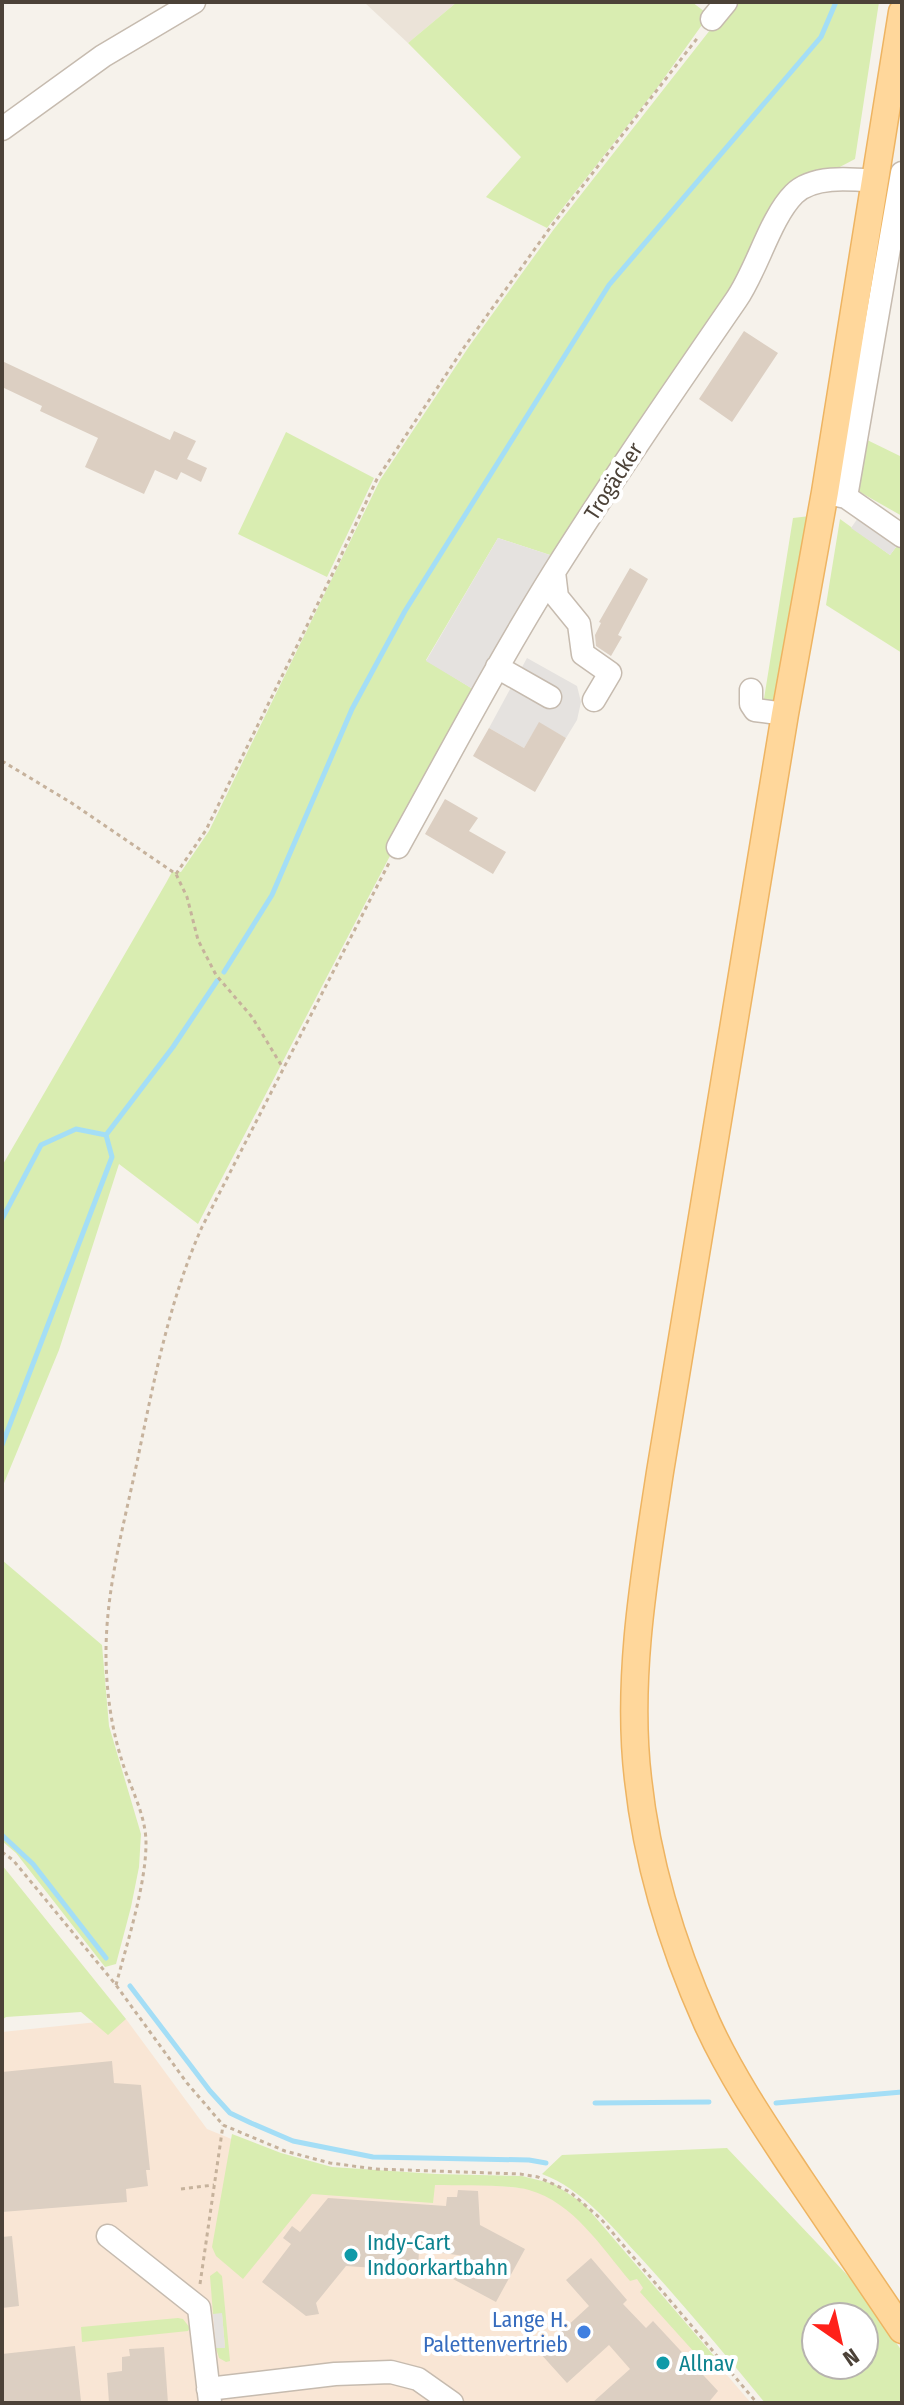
<svg xmlns="http://www.w3.org/2000/svg" width="904" height="2405" font-family="'Fira Sans Condensed',sans-serif">
  <style>
    .residential { fill: #ebe3d8 }
    .commercial { fill: #f9e6d5 }
    .green { fill: #d9edb1; fill-rule: evenodd }
    .parking { fill: #e5e2df }
    .lines { fill: none; stroke-linecap: round; stroke-linejoin: round }
    .stream { stroke: #a4def6; stroke-width: 5 }
    .building { fill: #dccfc2 }
    .minor-casing { stroke: #c6bbaf; stroke-width: 25 }
    .major-casing { stroke: #eeb462; stroke-width: 29 }
    .path { stroke: #c6b29c; stroke-width: 3; stroke-dasharray: 4 4; stroke-linecap: butt }
    .minor { stroke: #fff; stroke-width: 22 }
    .major { stroke: #ffd79b; stroke-width: 26 }
    .culture-dot { fill: #0f9aa8; stroke: #fff; stroke-width: 3 }
    .shop-dot { fill: #3f7fe0; stroke: #fff; stroke-width: 3 }
    .labels { text-anchor: middle; stroke-width: 8; stroke-linejoin: round; paint-order: stroke }
    .street-label { font-size: 22px; fill: #4c4238; stroke: #fff }
    .culture-label { font-size: 22px; fill: #0d838f; stroke: #fff; text-anchor: start }
    .shop-label { font-size: 22px; fill: #366cbe; stroke: #fff; text-anchor: end }
  </style>
  <rect width="100%" height="100%" fill="#f6f2eb"/>
  <path class="residential" d="M364,2H457L408,43Z"/>
  <path class="commercial" d="M126,2019L207,2129L298,2166L551,2191L665,2303L751,2403H2V2032Z"/>
  <path class="green" d="M457,2H692L709,15L657,88L547,228L486,197L521,157L408,43Z
    M732,2H879L855,159L836,169L817,173L744,275L560,553L550,555L498,538L426,660L476,691L198,1224L119,1164L59,1350L2,1488V1166L166,883L172,872H181L209,831L380,480L470,345L554,229Z
    M286,432L374,478L327,577L238,534Z
    M861,437L902,457V516L858,491Z
    M810,516L777,700L763,705L793,518Z
    M840,519L890,555L899,543L902,545V653L826,605Z
    M2,1560L102,1645L109,1726L141,1834L139,1867L131,1907L116,1964L105,1967L16,1853L2,1841Z
    M2,1865L126,2019L108,2035L81,2012L6,2017L2,2020Z
    M232,2134L281,2153L332,2167L436,2174L522,2176L554,2184L584,2204L721,2364L713,2373L640,2292L643,2288L637,2279L630,2281C602,2248 573,2202 529,2190C504,2184 462,2186 435,2185L433,2203L312,2194L243,2279L216,2256L212,2247Z
    M727,2148L851,2279L902,2351V2403H765C724,2353 683,2304 640,2257C610,2225 584,2190 542,2174L562,2155ZM816,2317H864V2365H816Z
    M217,2271L222,2276L230,2361L226,2362L219,2358L216,2348L225,2347L222,2314H213L210,2276Z
    M178,2318L183,2319L190,2328L188,2331L82,2342L81,2327Z"/>
  <path class="parking" d="M860,515L899,543L890,555L851,528Z
    M498,538L550,555L560,553L476,691L426,661Z
    M527,658L577,686L581,702L577,720L566,738L539,723L524,748L489,728Z
    M222,2313L225,2348H216L213,2314Z"/>
  <g class="lines">
    <path class="stream" d="M224,972L272,895L352,709L405,611L609,285L821,37L836,2
      M2,1219L41,1145L76,1129L106,1135L173,1047L217,981
      M2,1445L112,1157L106,1135
      M2,1835L33,1864L106,1958
      M130,1986L210,2091L230,2113L251,2123L293,2141L373,2157L529,2160L546,2163
      M595,2103L709,2102
      M776,2103L902,2092"/>
  </g>
  <path class="building" d="M744,331L778,353L732,422L699,399Z
    M2,361L170,440L174,431L196,441L187,459L207,468L201,482L181,472L177,480L155,470L144,494L85,467L98,438L40,411L42,406L2,387Z
    M630,568L648,579L618,635L622,637L611,656L596,646L595,635L601,623L599,622Z
    M539,722L566,738L535,792L473,756L489,728L524,748Z
    M445,799L478,818L469,831L506,852L493,874L425,834Z
    M112,2061L114,2083L141,2085L150,2170H146L148,2186L126,2189L127,2202L2,2212V2072Z
    M458,2190L478,2191L480,2225L525,2249L496,2302L453,2279L465,2256L419,2250L418,2271L346,2266L316,2303L319,2314L306,2316L262,2282L291,2244L283,2238L292,2226L300,2232L328,2198L446,2206L447,2197H457Z
    M12,2236L19,2306L2,2308V2237Z
    M591,2258L627,2300L623,2304L646,2328L653,2321L718,2391L708,2403H592L630,2369L609,2345L567,2383L539,2352L589,2306L566,2280Z
    M75,2346L81,2401L2,2403V2354Z
    M164,2347L168,2403H109L107,2373L122,2371V2357L130,2356L129,2349Z"/>
  <g class="lines">
    <g class="minor-casing">
      <path id="minor" d="M712,19L726,2
        M2,129L103,56L194,2
        M832,494L846,497L902,536
        M846,497L902,173
        M554,572L557,597L579,624L583,654L610,673L594,700
        M497,667L550,697
        M751,690V704L755,710L785,714
        M398,847C449,755 498,662 554,572C612,480 674,390 736,300C757,270 770,218 794,194C813,175 851,179 875,181
        M108,2236L199,2308L210,2402
        M208,2389L335,2374L391,2372L418,2379L452,2403"/>
    </g>
    <g class="major-casing">
      <path id="major" d="M902,12L825,492L785,714L660,1472C645,1571 626,1678 638,1779C647,1862 673,1947 707,2023C732,2078 767,2129 800,2179C834,2229 868,2279 902,2330"/>
    </g>
    <path class="path" d="M2,761L70,802L176,874L187,897L198,940L216,975L252,1017L283,1068
      M176,874L206,830L331,577L377,479L465,346L550,228L699,36
      M2,1852L13,1860L116,1985L187,2083L223,2125L285,2151L330,2163L376,2169L520,2174L538,2177L570,2192L601,2219L757,2403
      M116,1985C127,1943 146,1885 146,1843C146,1815 130,1787 122,1761C111,1727 106,1689 106,1653C106,1590 123,1528 136,1467C153,1386 168,1303 202,1227L389,863
      M181,2189L214,2185
      M200,2284L223,2125"/>
    <use href="#minor" class="minor"/>
    <use href="#major" class="major"/>
  </g>
  <g class="culture-dot">
    <circle cx="351" cy="2255" r="8"/>
    <circle cx="663" cy="2363" r="8"/>
  </g>
  <circle class="shop-dot" cx="584" cy="2332" r="8"/>
  <g class="labels">
    <g class="street-label">
      <text transform="translate(613 481) rotate(-57)" y="8">Trogäcker</text>
    </g>
    <g class="culture-label">
      <text x="367" y="2250">Indy-Cart<tspan x="367" dy="25">Indoorkartbahn</tspan></text>
      <text x="679" y="2371">Allnav</text>
    </g>
    <g class="shop-label">
      <text x="568" y="2327">Lange H.<tspan x="568" dy="25">Palettenvertrieb</tspan></text>
    </g>
  </g>
  <rect width="904" height="2405" fill="none" stroke="#4c4238" stroke-width="8"/>
  <g transform="translate(840 2341) rotate(146)"><circle r="38" fill="#ffffff" stroke="#b7b3af" stroke-width="2"/>
  <path d="M0-6L14 30L0 20L-14 30Z" fill="#ff2119"/>
  <text y="-12" font-size="22" font-weight="bold" text-anchor="middle" fill="#4c4238">N</text>
  </g>
</svg>
